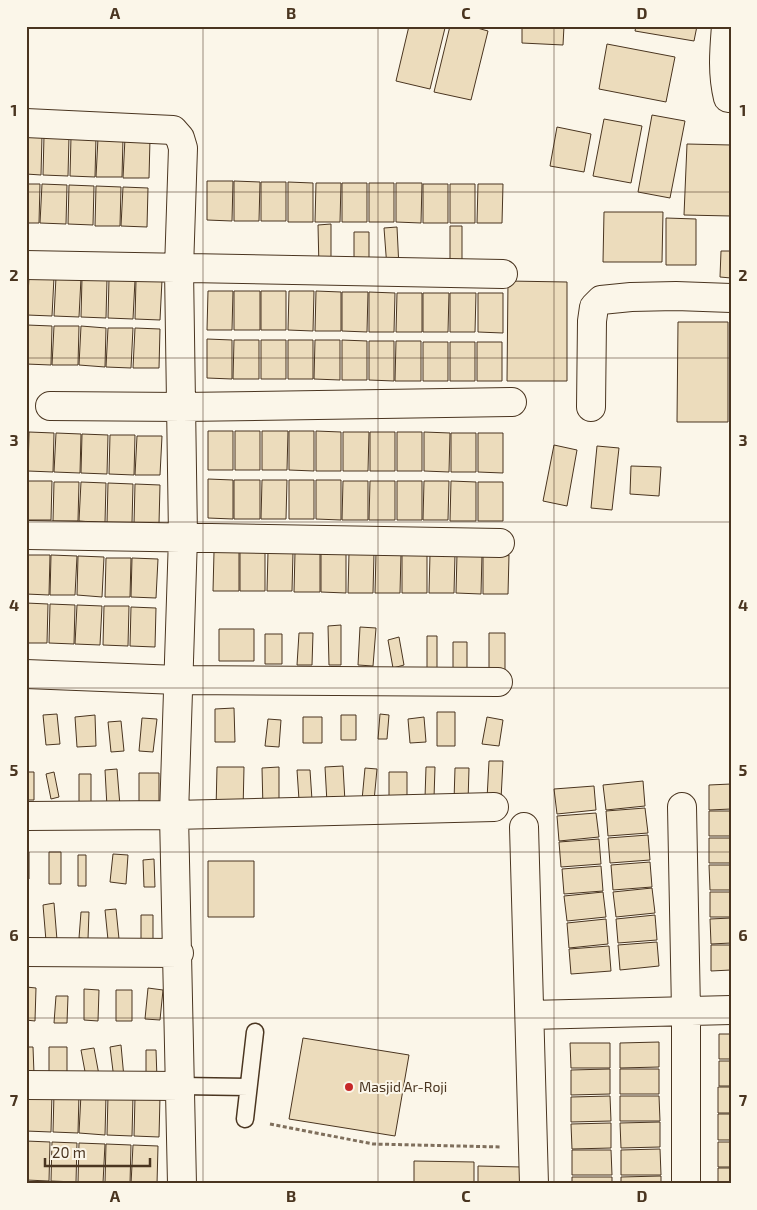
<svg xmlns="http://www.w3.org/2000/svg" width="757" height="1210" font-family="'Exo 2',sans-serif">
  <style>
    .building { fill: #ecdcbc; stroke: #4a3520 }
    .lines { fill: none; stroke-linecap: round; stroke-linejoin: round }
    .lane-casing { stroke: #4a3520; stroke-width: 19 }
    .street-casing { stroke: #4a3520; stroke-width: 30 }
    .path { stroke: #7f6f5c; stroke-width: 3; stroke-dasharray: 4 2.5; stroke-linecap: butt }
    .lane { stroke: #fbf6e9; stroke-width: 16 }
    .street { stroke: #fbf6e9; stroke-width: 28 }
    .grid { fill: none; stroke: #4a3520; stroke-width: 1; stroke-opacity: 0.55 }
    .poi-dot { fill: #c62828; stroke: #fbf6e9; stroke-width: 2 }
    .labels { text-anchor: middle; stroke-width: 4; stroke-linejoin: round; paint-order: stroke }
    .poi-label { font-size: 14px; fill: #4a3520; stroke: #fbf6e9; text-anchor: start }
    .neatline { fill: none; stroke: #4a3520; stroke-width: 2 }
    .grid-label { font-size: 16px; text-anchor: middle; font-weight: bold; fill: #4a3520 }
  </style>
  <rect width="100%" height="100%" fill="#fbf6e9"/>
  <path class="building" d="M409,26L445,28L430,89L396,81Z
    M450,26H470L488,31L471,100L434,92Z
    M522,26H564L563,45L522,43Z
    M636,26H697L694,41L635,31Z
    M607,44L675,57L666,102L599,89Z
    M652,115L685,121L670,198L638,192Z
    M604,119L642,126L631,183L593,176Z
    M557,127L591,134L584,172L550,166Z
    M26,135H42L41,175L26,174Z
    M44,136L69,137L68,176L43,175Z
    M71,137H96L95,177L70,176Z
    M98,138H123L122,177H96Z
    M125,138L150,139L149,178H123Z
    M687,144L731,145V216L684,215Z
    M207,181H233L232,221L207,220Z
    M234,181L260,182L259,221H234Z
    M261,182H286V221H261Z
    M288,182L313,183V222H288Z
    M316,183H341L340,222H315Z
    M342,183H367V222H342Z
    M369,183H394V222H369Z
    M396,183H422L421,223L396,222Z
    M26,184H40L39,223H26Z
    M42,184L67,185L66,224L40,223Z
    M423,184H448V223H423Z
    M450,184H475V223H450Z
    M478,184H503L502,223H477Z
    M69,185L94,186L93,225L68,224Z
    M96,186L121,187L120,226H95Z
    M123,187L148,188L147,227L121,226Z
    M604,212H663L662,262H603Z
    M666,218L696,219V265H666Z
    M331,224V268H319L318,225Z
    M450,226H462V260H450Z
    M397,227L399,268H387L384,228Z
    M354,232H369V268H354Z
    M721,251H731V278L720,277Z
    M29,276L54,277L52,316L27,315Z
    M56,277L81,278L79,317L54,316Z
    M82,278L107,279L106,318L81,317Z
    M109,279L135,280L133,319L108,318Z
    M136,280H162L160,320L135,319Z
    M508,281L567,282V381H507Z
    M208,291H233L232,330H207Z
    M234,291H260V330H234Z
    M261,291H286V330H261Z
    M289,291H314L313,331L288,330Z
    M316,291L341,292V331H315Z
    M342,292H368L367,332L342,331Z
    M369,292L395,293L394,332H369Z
    M397,293H422V332H396Z
    M423,293H449L448,332H423Z
    M450,293H476L475,332H450Z
    M478,293H503V333L478,332Z
    M678,322H728V422H677Z
    M27,325L52,326L51,365L26,364Z
    M54,326H79L78,365H52Z
    M81,326L106,328L105,367L79,365Z
    M108,328H133L131,368L106,367Z
    M135,328L160,329L159,368H133Z
    M207,339L232,340V379L207,378Z
    M234,340H259V379H233Z
    M261,340H286V379H261Z
    M288,340H313V379H288Z
    M315,340H340V380L314,379Z
    M342,340L367,341V380H342Z
    M369,341H394V381L369,380Z
    M396,341H421V381H395Z
    M423,342H448V381H423Z
    M450,342H475V381H450Z
    M477,342H502V381H477Z
    M208,431H233V470H208Z
    M235,431H260V470H235Z
    M262,431H288L287,470H262Z
    M289,431H314V471L289,470Z
    M316,431L341,432V471H316Z
    M29,432L54,433L53,472L28,471Z
    M343,432H369L368,471H343Z
    M370,432H395V471H370Z
    M397,432H422V471H397Z
    M424,432L450,433L449,472L424,471Z
    M56,433L81,434L80,473L54,472Z
    M451,433H476V472H451Z
    M478,433H503V473L478,472Z
    M82,434L108,435L107,474L81,473Z
    M110,435H135L134,475L109,474Z
    M137,436H162L160,475H135Z
    M554,445L577,450L567,506L543,501Z
    M597,446L619,448L612,510L591,508Z
    M631,466L661,467L659,496L630,494Z
    M208,479L233,480V519L208,518Z
    M234,480H260V519H234Z
    M262,480H287L286,519H261Z
    M289,480H314V519H289Z
    M316,480H341V520L316,519Z
    M27,481H52L51,520H26Z
    M343,481H368V520H342Z
    M370,481H395V520H369Z
    M397,481H422V520H397Z
    M424,481H449L448,520H423Z
    M451,481L476,482V521H450Z
    M54,482H79L78,521H53Z
    M81,482L106,483L105,523L79,521Z
    M478,482H503V521H478Z
    M108,483L133,484L132,523H107Z
    M135,484L160,485L159,524H134Z
    M214,552H239V591H213Z
    M240,552H265V591H240Z
    M268,552H293L292,591H267Z
    M295,552L320,553V592H294Z
    M321,553H346V593L321,592Z
    M349,553H374L373,593H348Z
    M376,553H401L400,593H375Z
    M402,553H427V593H402Z
    M430,554H455L454,593H429Z
    M457,554H482L481,594L456,593Z
    M483,554L509,555L508,594H483Z
    M26,555H50L49,595L26,594Z
    M51,555L77,556L75,595H50Z
    M78,556L104,557L102,597L77,595Z
    M106,558H131L130,597H105Z
    M132,558L158,559L156,598L131,597Z
    M26,603L48,604L47,643H26Z
    M50,604L75,605L74,644L49,643Z
    M77,605L102,606L100,645L75,644Z
    M104,606H129L128,646L103,645Z
    M131,607L156,608L155,647L130,646Z
    M341,625V665H329L328,626Z
    M360,627L376,628L373,666L358,665Z
    M219,629H254V661H219Z
    M299,633H313L312,665H297Z
    M489,633H505V672H489Z
    M265,634H282V664H265Z
    M427,636H437V672H427Z
    M399,637L404,665L393,668L388,640Z
    M453,642H467V672H453Z
    M234,708L235,742H215V709Z
    M437,712H455V746H437Z
    M57,714L60,744L46,745L43,715Z
    M380,714L389,715L387,739H378Z
    M95,715L96,746L77,747L75,717Z
    M341,715H356V740H341Z
    M303,717H322V743H303Z
    M424,717L426,742L410,743L408,719Z
    M487,717L503,720L499,746L482,744Z
    M142,718L157,719L153,752L139,751Z
    M268,719L281,720L279,747L265,746Z
    M121,721L124,751L111,752L108,722Z
    M489,761H503L501,799H487Z
    M343,766L345,802L327,803L325,767Z
    M217,767H244L243,811L216,810Z
    M279,767V809H263L262,768Z
    M426,767H435L434,798H425Z
    M365,768L377,769L374,801L362,800Z
    M455,768H469L468,802L454,801Z
    M117,769L120,806L107,807L105,770Z
    M297,770H310L312,800H299Z
    M26,772H34V800H26Z
    M54,772L59,797L51,799L46,774Z
    M389,772H407V799H389Z
    M139,773H159V813H139Z
    M79,774H91V806H79Z
    M643,781L645,806L606,810L603,785Z
    M731,784V809L709,810V785Z
    M594,786L596,810L557,814L554,789Z
    M645,808L648,833L608,836L606,811Z
    M709,811H731V836H709Z
    M596,813L599,837L559,841L557,816Z
    M648,835L650,860L610,863L608,838Z
    M709,838H731V863H709Z
    M599,839L601,864L561,867L559,842Z
    M26,852H29V879H26Z
    M49,852H61V884H49Z
    M113,854L128,855L126,884L110,882Z
    M78,855H86V886H78Z
    M154,859L155,887H144L143,860Z
    M208,861H254V917H208Z
    M650,862L652,887L613,890L611,865Z
    M709,865H731V890H710Z
    M601,866L603,891L564,894L562,869Z
    M652,888L655,913L616,917L613,892Z
    M603,892L606,917L567,921L564,896Z
    M710,892H731V917H710Z
    M54,903L57,940L46,941L43,905Z
    M116,909L119,939L108,940L105,910Z
    M81,912H89L88,939L79,938Z
    M141,915H153V942H141Z
    M655,915L657,940L618,943L616,919Z
    M731,918V943L711,944L710,919Z
    M606,919L608,944L569,948L567,923Z
    M657,942L659,966L620,970L618,945Z
    M711,945H731V970L711,971Z
    M609,946L611,971L571,974L569,949Z
    M26,987L36,988L35,1021L26,1020Z
    M148,988L163,990L160,1020L145,1019Z
    M84,989L99,990L98,1021L84,1020Z
    M116,990H132V1021H116Z
    M56,996H68L67,1023H54Z
    M719,1034H731V1059H719Z
    M303,1038L409,1055L395,1136L289,1119Z
    M659,1042V1067L620,1068V1043Z
    M570,1043H610V1068H571Z
    M121,1045L124,1078L114,1079L110,1047Z
    M26,1047H33L34,1074H26Z
    M49,1047H67V1072H49Z
    M94,1048L99,1075L86,1077L81,1050Z
    M146,1050H156L157,1079L146,1080Z
    M719,1061H731V1086H719Z
    M610,1069V1094L571,1095V1070Z
    M620,1069H659V1094H620Z
    M718,1087H731V1113H718Z
    M27,1092L52,1093L51,1132L26,1131Z
    M54,1093L79,1094L78,1133L53,1132Z
    M81,1094L106,1096L105,1135L79,1133Z
    M108,1096H133L132,1136L107,1135Z
    M610,1096L611,1121L571,1122V1097Z
    M620,1096H659L660,1121H620Z
    M135,1097H160L159,1137L134,1136Z
    M718,1114H731V1140H718Z
    M660,1122V1147L621,1148L620,1123Z
    M611,1123V1148L572,1149L571,1124Z
    M26,1141L50,1142L49,1181L26,1180Z
    M52,1142L77,1143L76,1182L51,1181Z
    M718,1142H731V1167H718Z
    M79,1143L105,1144L103,1183L78,1182Z
    M106,1144L131,1145L130,1184L105,1183Z
    M133,1145L158,1146L157,1184H131Z
    M660,1149L661,1175H621V1150Z
    M572,1150H611L612,1175H572Z
    M414,1161L474,1162V1184H414Z
    M478,1166L522,1167V1184H478Z
    M718,1168H731V1184H718Z
    M661,1176V1184H621V1177Z
    M572,1177H612V1184H572Z"/>
  <g class="lines">
    <g class="lane-casing">
      <path id="lane" d="M181,1086L248,1087
        M245,1119L255,1032"/>
    </g>
    <g class="street-casing">
      <path id="street" d="M726,26C724,51 722,74 728,98H731
        M26,123L173,130L180,138L183,148L179,269L183,537L174,815L182,1184
        M26,265L503,274
        M50,406L182,407L512,402
        M591,407L592,321L594,307L601,300L631,297L676,296L731,298
        M28,535L500,543
        M26,674L178,680L498,682
        M682,807L686,1011V1184
        M26,816L174,815L494,807
        M524,827L534,1184
        M26,952L179,953
        M530,1015L731,1010
        M26,1085L181,1086"/>
    </g>
    <path class="path" d="M270,1124L373,1144L502,1147"/>
    <use href="#lane" class="lane"/>
    <use href="#street" class="street"/>
  </g>
  <path class="grid" d="M203,26V1184M378,26V1184M554,26V1184M26,192H731M26,358H731M26,522H731M26,688H731M26,852H731M26,1018H731"/>
  <circle class="poi-dot" cx="349" cy="1087" r="5"/>
  <g class="labels">
    <g class="poi-label">
      <text x="359" y="1092">Masjid Ar-Roji</text>
    </g>
  </g>
  <rect width="757" height="1210" fill="none" stroke="#fbf6e9" stroke-width="55"/>
  <path d="M45 1158v8h105v-8" fill="none" stroke="#4a3520" stroke-width="2.5"/>
  <text x="52" y="1158" font-size="15" fill="#4a3520" stroke="#fbf6e9" stroke-width="4" paint-order="stroke">20 m</text>
  <rect x="28" y="28" width="702" height="1154" class="neatline"/>
  <g class="grid-label">
    <text x="115" y="19">A</text>
    <text x="291" y="19">B</text>
    <text x="466" y="19">C</text>
    <text x="642" y="19">D</text>
    <text x="14" y="116">1</text>
    <text x="743" y="116">1</text>
    <text x="14" y="281">2</text>
    <text x="743" y="281">2</text>
    <text x="14" y="446">3</text>
    <text x="743" y="446">3</text>
    <text x="14" y="611">4</text>
    <text x="743" y="611">4</text>
    <text x="14" y="776">5</text>
    <text x="743" y="776">5</text>
    <text x="14" y="941">6</text>
    <text x="743" y="941">6</text>
    <text x="14" y="1106">7</text>
    <text x="743" y="1106">7</text>
    <text x="115" y="1202">A</text>
    <text x="291" y="1202">B</text>
    <text x="466" y="1202">C</text>
    <text x="642" y="1202">D</text>
  </g>
</svg>
